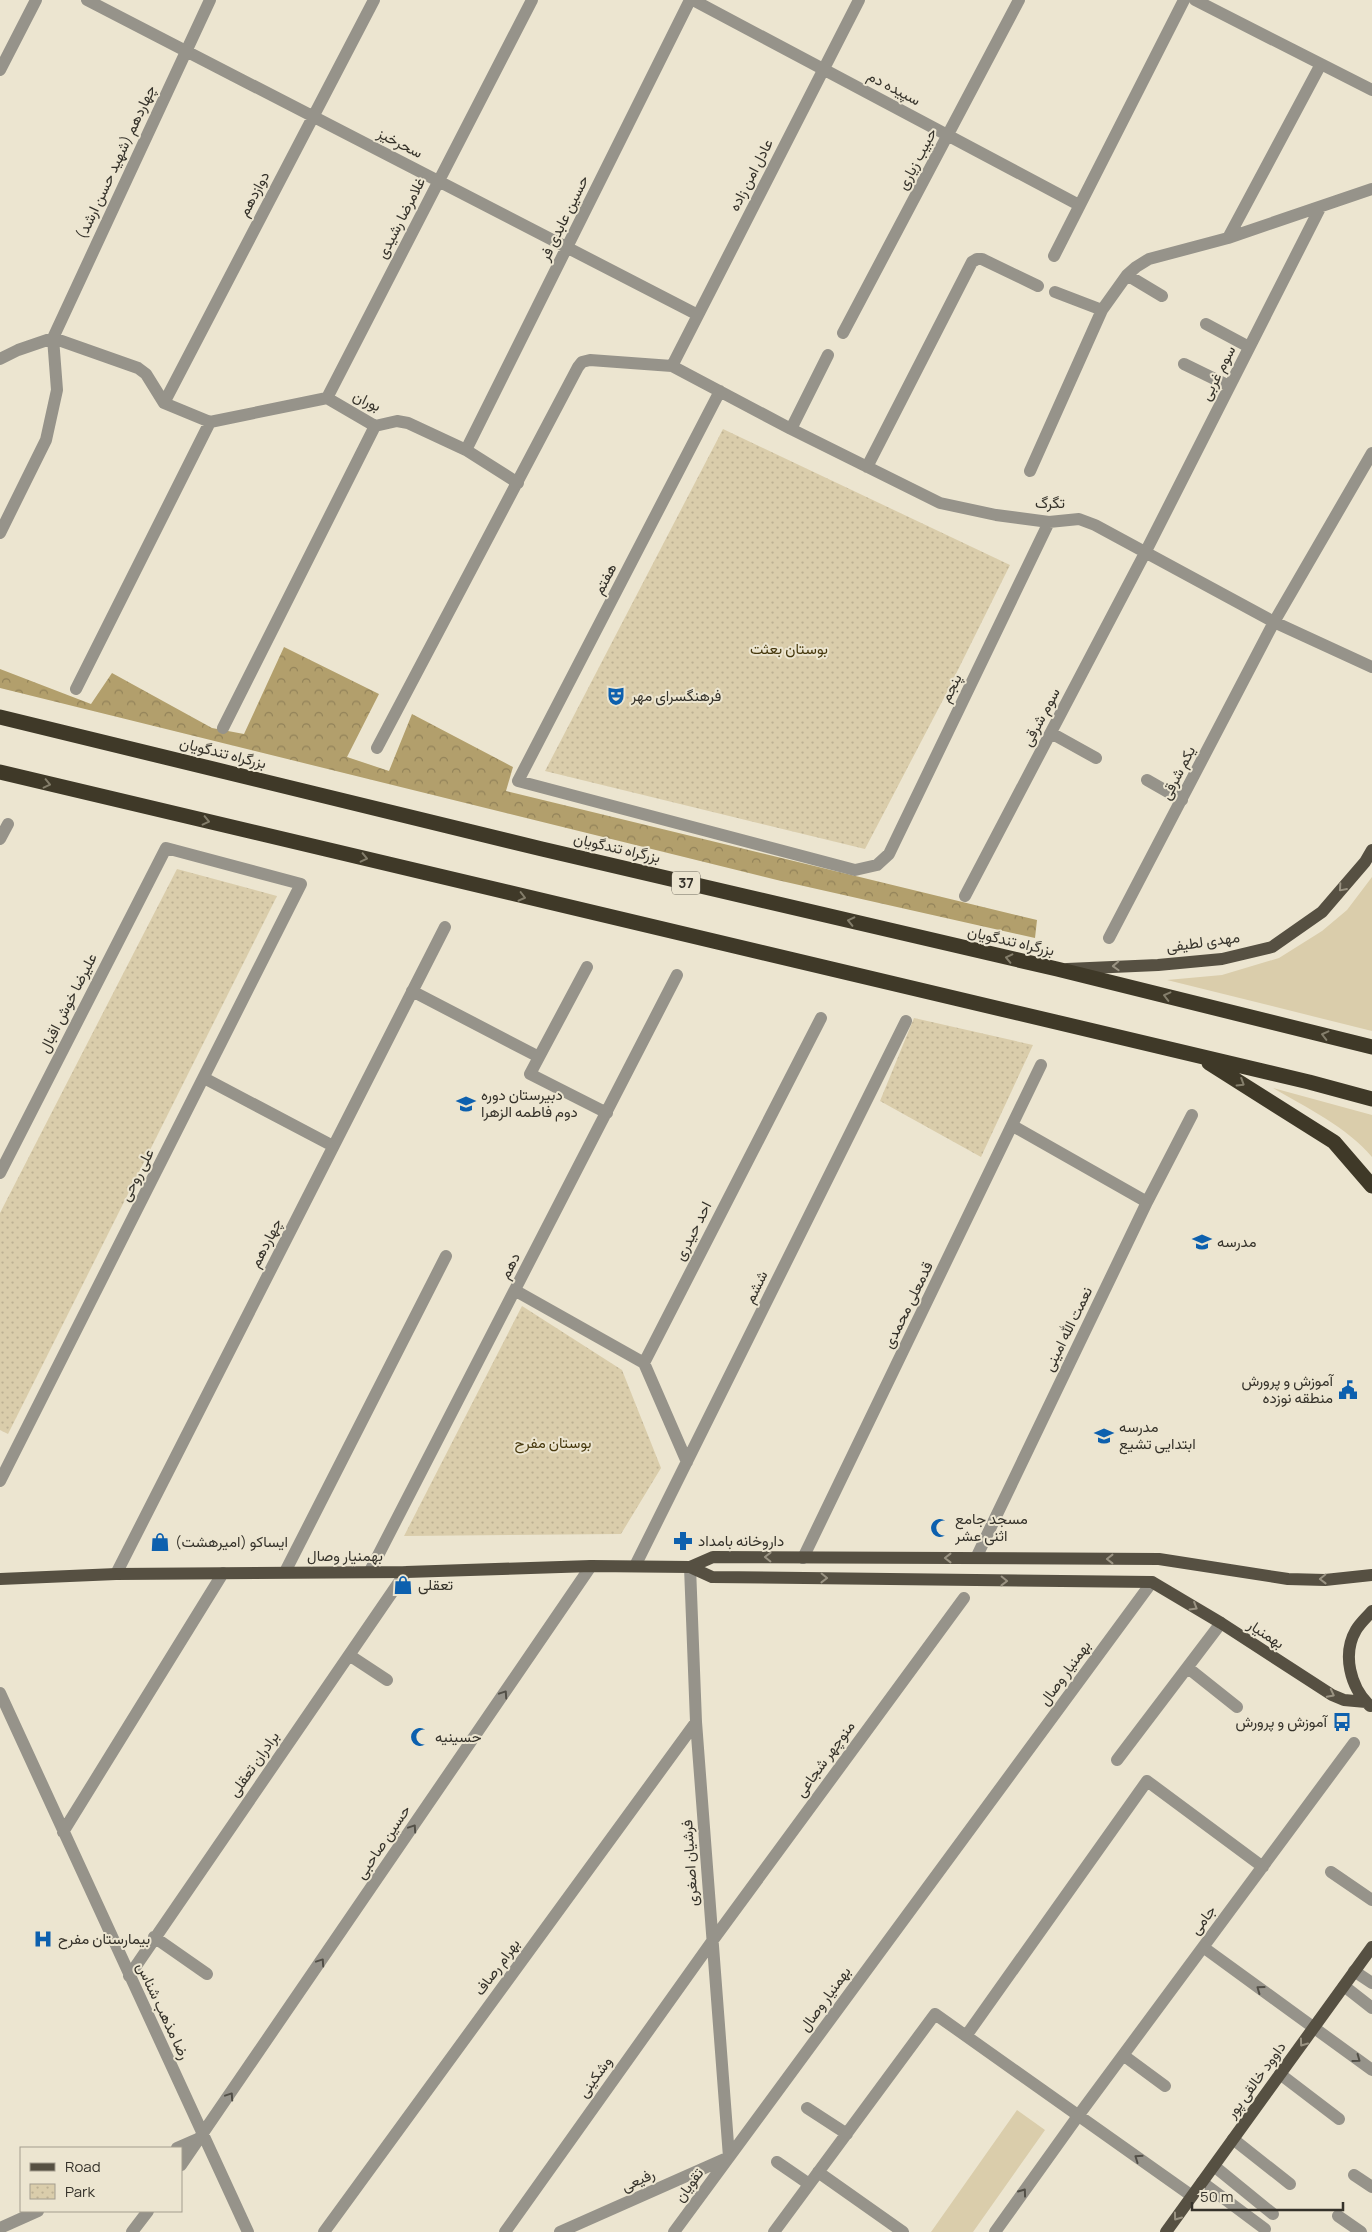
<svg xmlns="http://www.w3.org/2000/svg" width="1372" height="2232" font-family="Manrope,Vazirmatn,sans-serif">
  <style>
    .green { fill: #dacdab }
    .forest { fill: url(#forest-crowns) }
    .park { fill: url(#park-dots) }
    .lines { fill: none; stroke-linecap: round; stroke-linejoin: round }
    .minor { stroke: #96938a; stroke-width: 12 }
    .major { stroke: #565042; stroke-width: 12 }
    .highway { stroke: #3f3928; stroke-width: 15 }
    .oneway { stroke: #847e6b }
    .oneway2 { stroke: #9a9382 }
    .oneway3 { stroke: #524f47 }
    .labels { text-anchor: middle; stroke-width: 4; stroke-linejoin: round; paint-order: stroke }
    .shield { fill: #ece5d0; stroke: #6c685c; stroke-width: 1 }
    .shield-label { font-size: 14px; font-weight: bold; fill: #35322a }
    .street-label { font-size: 15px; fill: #35322a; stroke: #ece5d0 }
    .park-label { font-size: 15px; fill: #47390e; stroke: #ece5d0 }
    .poi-label { font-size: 15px; fill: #35322a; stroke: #ece5d0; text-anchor: start }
  </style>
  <defs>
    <pattern id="forest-crowns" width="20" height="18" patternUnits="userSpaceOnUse" patternTransform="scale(1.25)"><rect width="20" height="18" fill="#b29f6c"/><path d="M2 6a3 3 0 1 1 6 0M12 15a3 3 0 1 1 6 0" fill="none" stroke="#928259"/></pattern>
    <pattern id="park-dots" width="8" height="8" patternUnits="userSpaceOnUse" patternTransform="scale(1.25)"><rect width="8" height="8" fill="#dacdab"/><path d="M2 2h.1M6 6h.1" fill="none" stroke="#bcb093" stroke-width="1.8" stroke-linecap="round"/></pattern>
  </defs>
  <rect width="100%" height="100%" fill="#ece5d0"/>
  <path class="green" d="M1372,877V1031L1167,980L1222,975L1279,958L1322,931L1347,910Z
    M1273,1088L1372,1115V1157C1347,1127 1307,1108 1273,1088Z
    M1017,2110L1045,2130L973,2232H931Z"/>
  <path class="forest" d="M284,647L379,694L347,757L389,771L412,714L513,767L506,791L1037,920L1035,938L777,880L0,688V669L91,704L112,673L212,728L244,734Z"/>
  <path class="park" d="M723,429L1010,565L945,696L865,849L545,771Z
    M177,869L277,896L8,1434L0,1430V1213Z
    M914,1018L1033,1045L981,1157L880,1101Z
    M522,1306L622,1370L661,1468L621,1534L404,1536Z"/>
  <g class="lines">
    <path class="minor" d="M87,0L698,315
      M693,0L1079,205
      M1195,0L1372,90
      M0,70L36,0
      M1228,238L1321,64
      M1054,256L1184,0
      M1127,275L1162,296
      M1055,292L1102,310
      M1206,324L1249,347
      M843,333L1019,0
      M0,359L18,350L53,338L138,368L146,374L164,403L210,422L327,398L375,426L397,421L408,423L466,450L518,483
      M1184,364L1229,386
      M672,366L859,0
      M720,391L518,781L855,870L877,865L889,854L1049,522
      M327,398L532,0
      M164,403L374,0
      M791,429L828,355
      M466,450L690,0
      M867,467L972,262L977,259H982L1038,286
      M1030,471L1102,310L1127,275L1136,267L1149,259L1228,238L1372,189
      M0,533L46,440L57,390L53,338L210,0
      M76,689L210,422
      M223,728L375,426
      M1051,733L1096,758
      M377,748L578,367L582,362L590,360L672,366L791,429L940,503L996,515L1049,522L1079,519L1095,525L1274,622L1372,667
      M1147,780L1182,800
      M0,839L8,824
      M965,896L1145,553L1320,208
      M1109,938L1274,622L1372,453
      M412,991L539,1057L530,1074L607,1113
      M539,1057L587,967
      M204,1078L333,1146
      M1013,1126L1147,1202
      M0,1173L166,848L301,884L0,1481
      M516,1291L644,1363
      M687,1462L644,1363L821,1018
      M803,1558L1041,1065
      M976,1558L1147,1202L1192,1115
      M635,1566L906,1021
      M690,1567L696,1722L729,2157
      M370,1571L677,975
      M285,1572L446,1256
      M116,1574L445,927
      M349,1655L387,1680
      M1188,1668L1237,1707
      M0,1693L248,2232
      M1117,1760L1221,1623
      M63,1832L223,1573
      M1331,1872L1372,1900
      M154,1937L207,1974
      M1203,1947L1372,2070
      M1354,1971L1372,1983
      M129,1976L406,1572
      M1344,1986L1372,2008
      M966,2036L1147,1781L1263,1867
      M1123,2055L1165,2086
      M1280,2074L1339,2119
      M807,2108L847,2134
      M1233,2139L1290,2184
      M177,2148L200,2138
      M777,2162L809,2184
      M181,2165L591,1566
      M1214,2166L1273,2214
      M818,2172L903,2232
      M1354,2175L1372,2187
      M1202,2182L1265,2229
      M1338,2216L1361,2232
      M0,2228L38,2211
      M132,2232L148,2211
      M324,2232L696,1722
      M505,2232L713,1940L964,1598
      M560,2232L727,2158
      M674,2232L1152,1582
      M774,2232L935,2014L1192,2196
      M995,2232L1078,2116L1354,1743"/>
    <path class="major" d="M1067,969L1158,965L1222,959L1272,947L1322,912L1365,862L1372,850
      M690,1567L712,1577L1152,1582L1221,1623L1332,1695L1344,1700L1366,1702
      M0,1579L116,1574L406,1572L591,1566L690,1567L713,1557L1159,1559L1288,1579L1325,1580L1372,1575
      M1370,1706C1350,1687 1342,1654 1356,1630C1360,1623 1367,1617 1372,1611
      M1166,2232L1372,1947"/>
    <path class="highway" d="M0,717L542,849L1057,969L1372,1047
      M0,772L1309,1082L1372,1099
      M1209,1063L1334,1142L1372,1186"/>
  </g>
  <defs><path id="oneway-chevron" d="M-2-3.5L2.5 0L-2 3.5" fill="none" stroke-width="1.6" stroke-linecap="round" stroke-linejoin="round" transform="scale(1.25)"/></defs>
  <g class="oneway">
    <use href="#oneway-chevron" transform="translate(47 784) rotate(13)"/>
    <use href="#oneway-chevron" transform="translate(206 821) rotate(13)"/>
    <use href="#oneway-chevron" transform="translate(364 858) rotate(13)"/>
    <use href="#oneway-chevron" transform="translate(522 897) rotate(14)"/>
    <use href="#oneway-chevron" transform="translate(851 921) rotate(-167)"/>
    <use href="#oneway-chevron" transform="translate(1009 958) rotate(-167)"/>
    <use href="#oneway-chevron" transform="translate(1167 996) rotate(-166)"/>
    <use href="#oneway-chevron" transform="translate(1325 1035) rotate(-166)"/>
    <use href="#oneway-chevron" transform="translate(1241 1083) rotate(32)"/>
  </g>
  <g class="oneway2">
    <use href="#oneway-chevron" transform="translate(1342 888) rotate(131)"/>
    <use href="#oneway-chevron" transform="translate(1116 966) rotate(178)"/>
    <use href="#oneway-chevron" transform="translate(768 1557) rotate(-179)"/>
    <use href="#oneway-chevron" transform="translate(948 1558) rotate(-180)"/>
    <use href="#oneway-chevron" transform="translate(1110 1559) rotate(-180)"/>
    <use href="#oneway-chevron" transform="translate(824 1578) rotate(1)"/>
    <use href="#oneway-chevron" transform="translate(1323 1579) rotate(179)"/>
    <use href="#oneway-chevron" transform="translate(1004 1581) rotate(1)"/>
    <use href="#oneway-chevron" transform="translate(1194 1607) rotate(31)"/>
    <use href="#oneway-chevron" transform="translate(1331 1694) rotate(27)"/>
    <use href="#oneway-chevron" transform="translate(1303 2043) rotate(126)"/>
    <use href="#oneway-chevron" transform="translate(1177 2217) rotate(126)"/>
  </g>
  <g class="oneway3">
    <use href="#oneway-chevron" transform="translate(504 1694) rotate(-56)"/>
    <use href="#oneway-chevron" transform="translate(413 1828) rotate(-56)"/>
    <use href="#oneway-chevron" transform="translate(321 1962) rotate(-56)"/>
    <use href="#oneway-chevron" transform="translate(1260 1989) rotate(-144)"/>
    <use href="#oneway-chevron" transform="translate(1357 2059) rotate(36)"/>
    <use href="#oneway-chevron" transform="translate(230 2096) rotate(-56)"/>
    <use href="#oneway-chevron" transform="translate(1138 2158) rotate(-145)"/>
    <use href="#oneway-chevron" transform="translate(1023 2192) rotate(-54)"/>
  </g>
  <defs>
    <g id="theatre-bare" transform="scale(1.5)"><path d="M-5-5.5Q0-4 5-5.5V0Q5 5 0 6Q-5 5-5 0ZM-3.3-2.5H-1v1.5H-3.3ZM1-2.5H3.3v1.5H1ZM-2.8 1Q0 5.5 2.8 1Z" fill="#0d60ae" stroke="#ece5d0" stroke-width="2.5" paint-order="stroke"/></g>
    <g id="school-bare" transform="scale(1.5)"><path d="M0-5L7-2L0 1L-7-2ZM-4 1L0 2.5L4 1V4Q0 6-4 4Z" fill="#0d60ae" stroke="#ece5d0" stroke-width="2.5" paint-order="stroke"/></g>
    <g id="civic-bare" transform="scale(1.5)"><path d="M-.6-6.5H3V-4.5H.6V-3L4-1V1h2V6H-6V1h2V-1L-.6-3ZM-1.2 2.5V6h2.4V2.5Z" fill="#0d60ae" stroke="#ece5d0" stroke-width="2.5" paint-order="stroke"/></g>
    <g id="mosque-bare" transform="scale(1.5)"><path d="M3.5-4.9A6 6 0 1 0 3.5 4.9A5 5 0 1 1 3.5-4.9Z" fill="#0d60ae" stroke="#ece5d0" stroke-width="2.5" paint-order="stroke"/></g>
    <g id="pharmacy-bare" transform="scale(1.5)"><path d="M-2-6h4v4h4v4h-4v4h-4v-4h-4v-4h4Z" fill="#0d60ae" stroke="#ece5d0" stroke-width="2.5" paint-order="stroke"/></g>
    <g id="shop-bare" transform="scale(1.5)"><path d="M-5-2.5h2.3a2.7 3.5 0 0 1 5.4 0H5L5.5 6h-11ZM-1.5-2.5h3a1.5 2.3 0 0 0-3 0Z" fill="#0d60ae" stroke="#ece5d0" stroke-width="2.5" paint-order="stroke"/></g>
    <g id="bus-bare" transform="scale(1.5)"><path d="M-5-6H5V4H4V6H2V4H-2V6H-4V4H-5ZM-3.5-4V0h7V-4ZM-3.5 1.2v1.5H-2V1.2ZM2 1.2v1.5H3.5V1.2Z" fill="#0d60ae" stroke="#ece5d0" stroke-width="2.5" paint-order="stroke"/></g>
    <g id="hospital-bare" transform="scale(1.5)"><path d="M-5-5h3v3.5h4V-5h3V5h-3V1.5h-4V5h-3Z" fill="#0d60ae" stroke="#ece5d0" stroke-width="2.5" paint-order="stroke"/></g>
  </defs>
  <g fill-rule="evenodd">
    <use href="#theatre-bare" x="616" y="696"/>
    <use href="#school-bare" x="466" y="1104"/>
    <use href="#school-bare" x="1202" y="1242"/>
    <use href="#civic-bare" x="1348" y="1390"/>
    <use href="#school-bare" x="1104" y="1436"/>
    <use href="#mosque-bare" x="940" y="1528"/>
    <use href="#pharmacy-bare" x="683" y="1541"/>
    <use href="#shop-bare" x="160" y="1542"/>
    <use href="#shop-bare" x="403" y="1585"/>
    <use href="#bus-bare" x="1342" y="1722"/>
    <use href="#mosque-bare" x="420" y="1737"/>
    <use href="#hospital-bare" x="43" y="1939"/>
  </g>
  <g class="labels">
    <rect class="shield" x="672" y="871.5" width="28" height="23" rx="4"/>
    <g class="shield-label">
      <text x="686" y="888">37</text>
    </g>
    <g class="street-label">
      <text transform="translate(894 88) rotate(28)" y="5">سپیده دم</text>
      <text transform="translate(400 143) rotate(27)" y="5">سحرخیز</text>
      <text transform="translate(917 159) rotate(-62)" y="5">حبیب زیاری</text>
      <text transform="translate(116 162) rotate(-65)" y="5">چهاردهم (شهید حسن ارشد)</text>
      <text transform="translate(751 175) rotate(-63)" y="5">عادل امن زاده</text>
      <text transform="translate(254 194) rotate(-62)" y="5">دوازدهم</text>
      <text transform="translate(401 218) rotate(-63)" y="5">غلامرضا رشیدی</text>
      <text transform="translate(564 218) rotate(-64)" y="5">حسین عابدی‌ فر</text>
      <text transform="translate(1218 373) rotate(-63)" y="5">سوم غربی</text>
      <text transform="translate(367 401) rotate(26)" y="5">بوران</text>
      <text x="1050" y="508">تگرگ</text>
      <text transform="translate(605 579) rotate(-63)" y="5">هفتم</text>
      <text transform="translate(951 688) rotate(-64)" y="5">پنجم</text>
      <text transform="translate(1041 717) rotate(-62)" y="5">سوم شرقی</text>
      <text transform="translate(223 753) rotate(14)" y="5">بزرگراه تندگویان</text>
      <text transform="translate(1178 773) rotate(-63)" y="5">یکم شرقی</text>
      <text transform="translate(617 848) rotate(13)" y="5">بزرگراه تندگویان</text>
      <text transform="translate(1011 941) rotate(13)" y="5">بزرگراه تندگویان</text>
      <text transform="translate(1203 942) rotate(-8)" y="5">مهدی لطیفی</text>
      <text transform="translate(68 1003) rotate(-63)" y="5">علیرضا خوش اقبال</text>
      <text transform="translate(137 1175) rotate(-63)" y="5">علی روحی</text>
      <text transform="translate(693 1231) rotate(-63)" y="5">احد حیدری</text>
      <text transform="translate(266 1243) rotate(-63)" y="5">چهاردهم</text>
      <text transform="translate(510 1266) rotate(-63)" y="5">دهم</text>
      <text transform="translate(756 1287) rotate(-64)" y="5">ششم</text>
      <text transform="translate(908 1305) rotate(-64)" y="5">قدمعلی محمدی</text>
      <text transform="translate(1068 1329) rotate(-64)" y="5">نعمت الله امینی</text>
      <text x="345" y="1561">بهمنیار وصال</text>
      <text transform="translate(1266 1634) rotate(33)" y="5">بهمنیار</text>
      <text transform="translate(1065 1673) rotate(-54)" y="5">بهمنیار وصال</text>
      <text transform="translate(825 1759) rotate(-54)" y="5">منوچهر شجاعی</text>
      <text transform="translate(254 1764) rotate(-55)" y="5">برادران تعقلی</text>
      <text transform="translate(383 1842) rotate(-56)" y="5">حسین صاحبی</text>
      <text transform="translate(690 1863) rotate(-94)" y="5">فرشیان اصغری</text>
      <text transform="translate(1203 1920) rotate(-53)" y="5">جامی</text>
      <text transform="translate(497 1967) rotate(-54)" y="5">بهرام رصاف</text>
      <text transform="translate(825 1999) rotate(-54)" y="5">بهمنیار وصال</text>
      <text transform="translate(163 2011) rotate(65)" y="5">رضا مذهب شناس</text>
      <text transform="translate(595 2077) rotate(-54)" y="5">وشکینی</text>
      <text transform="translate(1256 2080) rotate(-54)" y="5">داوود خالقی پور</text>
      <text transform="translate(638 2180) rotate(-24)" y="5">رفیعی</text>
      <text transform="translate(689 2185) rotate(-54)" y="5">تقویان</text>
    </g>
    <g class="park-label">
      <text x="789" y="654">بوستان بعثت</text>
      <text x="553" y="1448">بوستان مفرح</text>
    </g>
    <g class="poi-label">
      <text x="631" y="701">فرهنگسرای مهر</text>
      <text x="481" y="1100">دبیرستان دوره<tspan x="481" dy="17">دوم فاطمه الزهرا</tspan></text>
      <text x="1217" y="1247">مدرسه</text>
      <text x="1333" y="1386" text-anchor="end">آموزش و پرورش<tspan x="1333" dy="17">منطقه نوزده</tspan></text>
      <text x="1119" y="1432">مدرسه<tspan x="1119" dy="17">ابتدایی تشیع</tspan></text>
      <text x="955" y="1524">مسجد جامع<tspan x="955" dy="17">اثنی عشر</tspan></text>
      <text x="698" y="1546">داروخانه بامداد</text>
      <text x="175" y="1547">ایساکو (امیرهشت)</text>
      <text x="418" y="1590">تعقلی</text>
      <text x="1327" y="1727" text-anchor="end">آموزش و پرورش</text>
      <text x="435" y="1742">حسینیه</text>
      <text x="58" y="1944">بیمارستان مفرح</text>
    </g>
  </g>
  <rect x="20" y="2147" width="162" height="65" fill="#ece5d0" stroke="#a39d8e"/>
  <rect x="30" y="2163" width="25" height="8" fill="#565042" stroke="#a39d8e"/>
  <text x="65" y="2172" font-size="15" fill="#35322a">Road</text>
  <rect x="30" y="2184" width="25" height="15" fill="url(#park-dots)" stroke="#a39d8e"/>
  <text x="65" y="2197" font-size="15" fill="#35322a">Park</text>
  <path d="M1192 2202v8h151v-8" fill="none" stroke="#35322a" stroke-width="2.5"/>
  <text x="1200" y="2202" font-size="15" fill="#35322a" stroke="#ece5d0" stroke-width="4" paint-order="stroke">50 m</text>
</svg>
